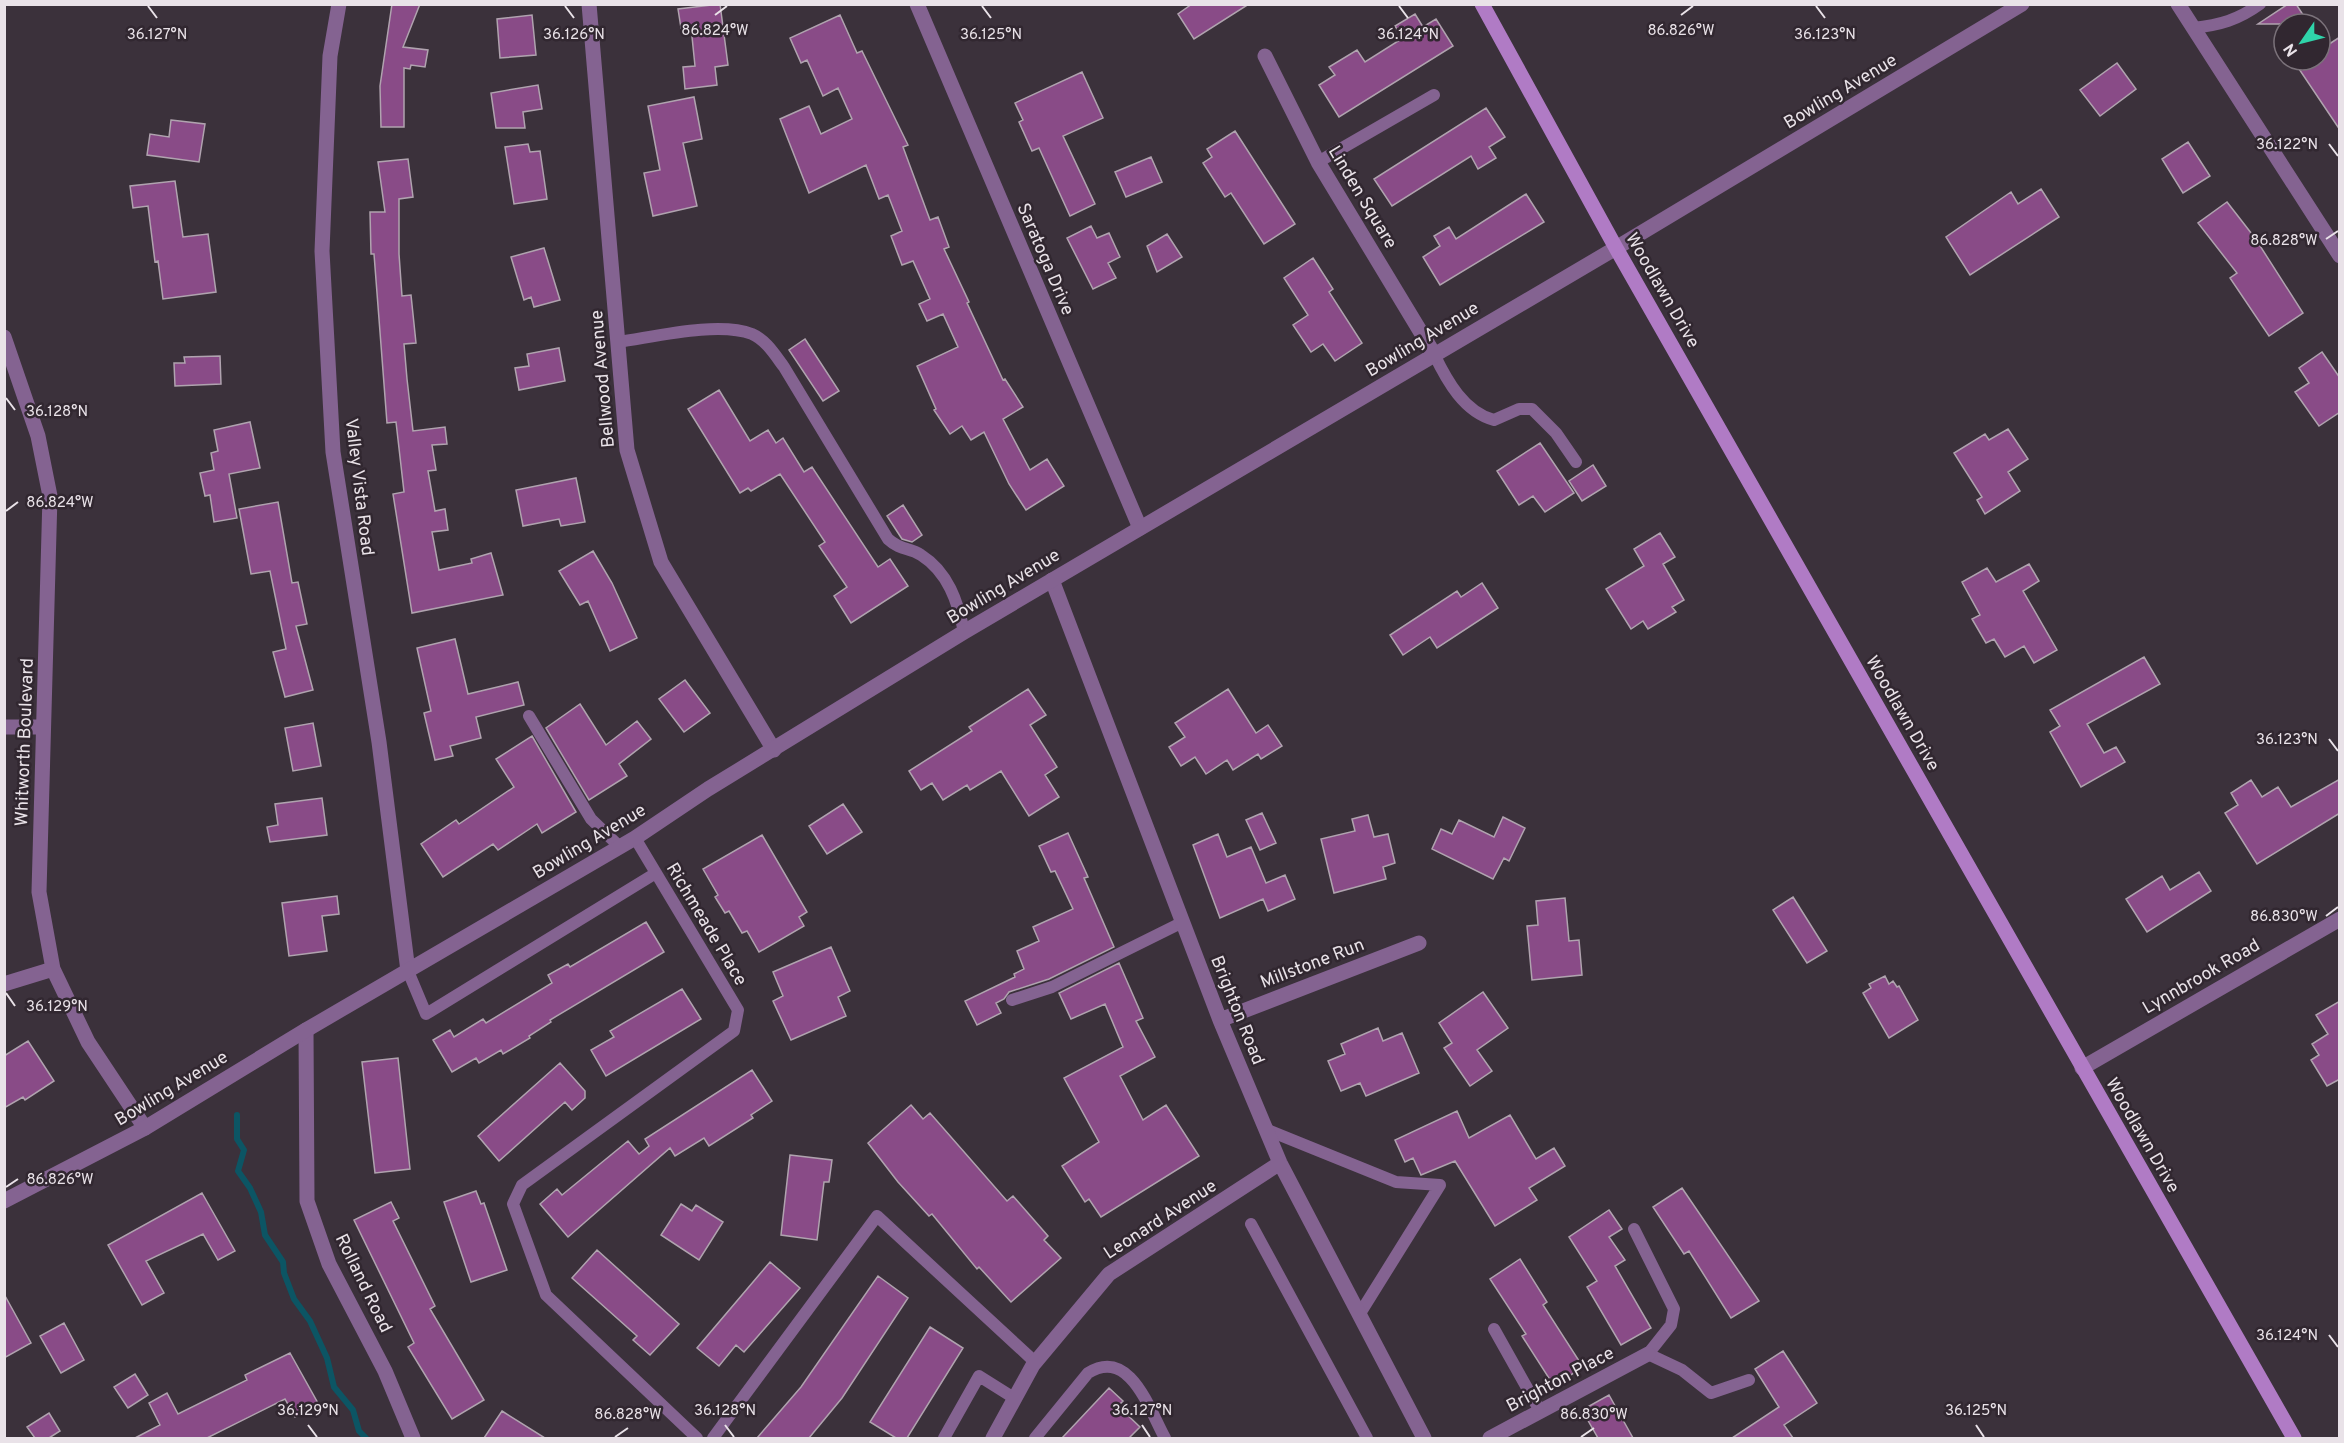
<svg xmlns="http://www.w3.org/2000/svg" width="2344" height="1443" font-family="Overpass,sans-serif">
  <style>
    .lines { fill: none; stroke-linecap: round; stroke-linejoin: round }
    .stream { stroke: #0c5564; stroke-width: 6 }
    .building { fill: #894b87; stroke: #b0a3af; stroke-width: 1.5 }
    .service { stroke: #846391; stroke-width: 12 }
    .minor { stroke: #846391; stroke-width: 15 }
    .tertiary { stroke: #846391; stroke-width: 15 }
    .secondary { stroke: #b07bc5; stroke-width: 15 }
    .ticks { fill: none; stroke: #e9e2e8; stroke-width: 2 }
    .labels { text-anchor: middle; stroke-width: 5; stroke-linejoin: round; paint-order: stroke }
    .street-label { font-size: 18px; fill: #e9e2e8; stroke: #312730 }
    .ticks-label { font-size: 15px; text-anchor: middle; fill: #e9e2e8; stroke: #312730; stroke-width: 5; stroke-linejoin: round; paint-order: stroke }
  </style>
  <rect width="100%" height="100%" fill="#3b313b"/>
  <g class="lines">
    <path class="stream" d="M237,1115V1139L244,1150L238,1171L250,1188L261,1212L265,1235L283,1262L284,1273L294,1299L310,1321L327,1358L334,1387L353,1410L359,1431L366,1438"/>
  </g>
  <path class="building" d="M392,4H420L403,47L428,50L425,67L411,65L410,69L404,68V127H381L380,86Z
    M720,4L728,65L715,67L717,85L685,89L683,67L695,66L691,27L681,28L678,9Z
    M1192,4H1249L1194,39L1178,14Z
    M2288,4H2296L2309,24H2258Z
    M1415,14L1423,27L1436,19L1453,46L1339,117L1319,85L1335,75L1329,67L1357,50L1365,62L1403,38L1395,26Z
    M532,15L536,55L500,58L497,19Z
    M840,15L857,53L862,51L908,145L903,147L930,220L938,217L949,247L944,249L969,302L967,303L1003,380L1005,379L1023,407L1003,419L1030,470L1047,459L1064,486L1026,510L1009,484L984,432L971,440L962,426L950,434L934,410L936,409L917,366L958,347L943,314L927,321L919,304L930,299L913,261L902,265L891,236L902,231L888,195L879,199L866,165L809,193L780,119L809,106L821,134L852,119L838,88L823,96L807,60L801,63L790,38Z
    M2340,37V130L2297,66L2306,60H2320V50Z
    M2117,63L2136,89L2100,116L2080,90Z
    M1082,72L1103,118L1063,136L1095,204L1070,216L1039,148L1032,151L1019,122L1023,120L1015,103Z
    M538,85L542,109L523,112L525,128H496L491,93Z
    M694,97L702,139L683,143L697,206L653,216L644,173L660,170L648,106Z
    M1486,108L1505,137L1489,147L1496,158L1478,169L1471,156L1392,206L1374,179Z
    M171,120L205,124L199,162L147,155L150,134L169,137Z
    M1235,131L1295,224L1264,244L1231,193L1225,197L1203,163L1212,157L1207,149Z
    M2188,142L2210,176L2183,193L2162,159Z
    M528,144L530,152L540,151L547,199L514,204L505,147Z
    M1151,157L1162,182L1126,197L1115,172Z
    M408,159L413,197L399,199V254L402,296L411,295L416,343L404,344L407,379L413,431L445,427L447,444L432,445L436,470L428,471L435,511L445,509L448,530L432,532L439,570L472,563L471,559L491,553L503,595L412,613L393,494L404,492L396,422L387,423L374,254H371L370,212H385L378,162Z
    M175,181L183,237L208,234L216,292L163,299L158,261L155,262L148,206L133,208L130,186Z
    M2041,189L2059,217L1970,275L1946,237L2011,192L2018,204Z
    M1526,194L1544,222L1440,285L1423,257L1440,246L1434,236L1449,227L1456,239Z
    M2227,202L2255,238L2303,313L2269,336L2230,278L2237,273L2198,223Z
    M1091,226L1097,238L1109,233L1120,257L1108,263L1116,278L1093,289L1067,238Z
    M1167,234L1182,257L1157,272L1147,246Z
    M544,248L560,300L534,307L531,297L524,300L511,257Z
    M1313,258L1333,289L1329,292L1362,343L1335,361L1323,344L1311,352L1293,325L1308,315L1284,278Z
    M805,339L839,391L823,401L789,350Z
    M559,348L565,381L519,390L515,368L529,366L527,354Z
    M2322,352L2340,378V412L2319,426L2295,392L2309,383L2299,368Z
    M220,356L221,384L175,386L174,363H185L184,357Z
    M719,390L750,441L768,430L776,443L783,438L804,472L812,467L878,567L890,559L908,586L851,623L834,596L847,587L819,546L825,542L780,474L751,491L748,488L740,493L688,409Z
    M250,422L260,468L229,474L237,518L214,522L210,495L205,496L200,473L214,470L211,453L218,451L214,430Z
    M2008,429L2028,459L2008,472L2020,491L1985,514L1977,500L1982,497L1954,453L1985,434L1989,440Z
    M1540,443L1574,493L1545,512L1533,496L1519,505L1497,471Z
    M1593,465L1606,486L1582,501L1569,481Z
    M576,478L585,522L561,526L559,519L523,526L516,490Z
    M278,502L292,583L298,582L307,624L296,626L313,690L285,697L273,652L286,649L270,571L251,574L239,509Z
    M903,505L922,535L912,542L902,539L887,516Z
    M1660,533L1675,557L1663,564L1684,600L1672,607L1676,612L1648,629L1643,621L1631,629L1606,589L1644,566L1634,549Z
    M593,551L612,583L637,638L610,651L588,601L580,605L559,571Z
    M2029,564L2039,581L2023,591L2057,650L2034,663L2024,646L2005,657L1994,639L1986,643L1972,619L1980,615L1962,582L1987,568L1996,582Z
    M1482,583L1498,608L1437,648L1430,637L1403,655L1390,635L1457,591L1461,597Z
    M455,639L468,694L518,682L524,705L476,717L481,738L450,746L453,756L435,760L424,713L431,711L417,648Z
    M2144,657L2160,684L2087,724L2104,753L2116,747L2125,762L2081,787L2050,732L2060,726L2050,710Z
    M685,680L710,713L684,732L659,699Z
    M1028,689L1046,715L1030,725L1057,767L1045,775L1059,797L1029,816L1001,771L970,790L967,785L943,800L932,783L921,790L909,771L972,731L969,727Z
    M1228,689L1256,733L1268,725L1282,746L1261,759L1258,754L1233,770L1227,760L1206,774L1195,757L1181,766L1169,747L1185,737L1175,723Z
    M580,704L606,745L637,721L651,739L619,764L627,776L589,800L546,728Z
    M313,723L321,766L293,771L285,728Z
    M532,736L576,812L542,833L537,824L498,850L493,844L443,877L421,844L456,820L459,824L514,787L496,759Z
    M2340,779V813L2257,864L2225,813L2238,805L2231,793L2251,780L2262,797L2278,787L2291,807Z
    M322,798L327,835L270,842L267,827L278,825L275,804Z
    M843,804L862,832L827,854L809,826Z
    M1262,813L1276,843L1260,850L1246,820Z
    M1368,815L1374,837L1388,834L1395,863L1383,867L1386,879L1334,893L1321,839L1355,831L1352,819Z
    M1503,817L1525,828L1509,861L1504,858L1493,879L1432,849L1441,829L1452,834L1459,820L1494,837Z
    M1068,833L1088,877L1084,878L1114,947L1049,979L1009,992L1004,999L996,1003L1001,1013L977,1025L965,1001L1015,977L1014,974L1024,969L1017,951L1039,941L1033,927L1073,909L1055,871L1051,872L1039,846Z
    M1218,834L1227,857L1251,847L1266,883L1285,875L1295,899L1268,911L1263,899L1220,918L1193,845Z
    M762,835L807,912L799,917L804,926L759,952L747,931L742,933L729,911L725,913L715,897L718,895L703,869Z
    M2199,872L2211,891L2147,932L2126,899L2162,876L2170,890Z
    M337,896L339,914L322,916L327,951L289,956L282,903Z
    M1793,897L1827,951L1807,963L1773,910Z
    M1565,898L1569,941L1579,940L1582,975L1532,980L1527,926L1538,925L1536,901Z
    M646,922L664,952L550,1020L551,1022L529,1036L530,1038L503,1054L501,1050L479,1063L476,1058L452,1072L433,1040L450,1030L454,1037L483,1019L486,1023L552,983L548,975L568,964L570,967Z
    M831,947L850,991L838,997L846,1016L791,1040L773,1001L783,996L773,972Z
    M1119,963L1143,1018L1136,1021L1155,1057L1120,1076L1143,1120L1166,1105L1199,1156L1101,1217L1089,1199L1085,1202L1062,1166L1099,1142L1064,1078L1123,1047L1105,1004L1071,1019L1059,993Z
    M1885,976L1889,984L1893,981L1897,987L1899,986L1918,1020L1889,1038L1863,993L1871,988L1869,984Z
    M682,989L701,1019L606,1076L591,1050L614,1037L610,1031Z
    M1483,992L1508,1028L1477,1050L1492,1071L1470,1086L1444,1048L1452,1043L1439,1023Z
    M2340,1001V1079L2327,1086L2311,1060L2319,1055L2312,1044L2328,1034L2316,1015Z
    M1378,1028L1383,1041L1402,1033L1419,1073L1366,1096L1360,1083L1341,1091L1328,1061L1345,1054L1341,1044Z
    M28,1041L54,1081L25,1100L23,1097L4,1108V1056Z
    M398,1058L410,1169L375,1173L362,1062Z
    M560,1063L585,1091V1098L572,1110L565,1102L499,1161L478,1136Z
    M752,1070L772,1101L751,1115L753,1118L709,1146L704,1138L675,1156L670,1148L568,1237L540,1204L557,1189L562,1195L628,1141L639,1154L649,1146L645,1139Z
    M911,1105L923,1119L930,1113L1007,1201L1013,1196L1048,1236L1044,1240L1061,1258L1011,1302L979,1267L977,1269L932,1214L929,1216L898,1182L868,1143Z
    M1457,1111L1469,1138L1510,1115L1536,1159L1554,1148L1565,1166L1529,1188L1537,1200L1495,1226L1455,1161L1421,1175L1413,1158L1405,1162L1395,1140Z
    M790,1155L832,1160L829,1182H824L817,1240L781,1235Z
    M1682,1188L1759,1301L1731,1318L1689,1251L1684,1254L1653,1207Z
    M476,1191L481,1204L484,1203L507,1270L471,1282L444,1202Z
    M202,1193L235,1251L218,1260L203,1234L146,1261L164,1293L142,1305L108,1245Z
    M391,1202L399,1218L393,1221L435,1306L430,1309L484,1400L452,1419L408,1347L414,1343L354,1220Z
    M681,1204L692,1211L696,1205L723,1222L699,1260L661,1235Z
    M1609,1210L1622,1229L1609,1237L1625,1260L1615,1266L1651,1328L1621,1345L1587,1287L1597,1281L1569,1237Z
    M597,1250L679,1324L650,1355L633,1340L637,1336L572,1278Z
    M1520,1259L1547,1302L1543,1305L1583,1367L1554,1386L1522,1336L1526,1334L1490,1279Z
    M770,1262L800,1288L744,1352L736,1345L719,1366L697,1348Z
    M878,1276L908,1298L842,1398L809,1438H757L801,1387Z
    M4,1294L31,1343L4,1358Z
    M64,1323L84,1360L61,1373L40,1336Z
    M930,1327L963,1348L907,1438H896L870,1422Z
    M1783,1351L1817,1403L1784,1425L1793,1438H1732L1779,1407L1755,1369Z
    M290,1353L319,1405L295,1417L285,1399L207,1438H135L160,1425L149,1403L167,1393L178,1414L247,1380L245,1375Z
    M135,1374L148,1395L128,1408L114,1387Z
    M1109,1388L1123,1401L1118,1406L1140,1427L1129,1438H1062Z
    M1609,1395L1633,1438H1598L1582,1410Z
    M502,1411L545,1438H484Z
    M49,1413L60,1431L49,1438H35L27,1427Z"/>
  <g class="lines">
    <path class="service" d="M2193,28C2220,25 2238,20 2260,4
      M1318,162L1434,95
      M618,342C654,337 718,321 752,334C766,340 775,355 784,367L888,539C901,551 909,547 921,555C948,572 958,602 964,632
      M1434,354C1447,381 1464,412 1494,420L1519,409H1532L1556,433L1576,462
      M529,716L591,819L620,847
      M635,838L738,1010L734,1031L522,1185L513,1204L546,1295L697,1438
      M408,971L426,1014L656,873
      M1012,1000L1052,987L1183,922
      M1265,1129L1396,1182L1440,1185L1359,1315
      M1251,1224L1367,1438
      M1634,1229L1674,1309L1671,1325L1648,1354L1682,1370L1711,1393L1749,1380
      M1494,1329L1540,1411
      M713,1438L877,1216L1035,1362
      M944,1438L979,1376L1014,1398
      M1035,1438L1088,1373C1130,1347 1149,1409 1165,1438"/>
    <path class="minor" d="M339,4L330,56L322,251L333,452L379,742L408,971
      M589,4L627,450L661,562L774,750
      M917,4L1140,528
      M2178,4L2340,256
      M1265,56L1318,162L1434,354
      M4,337L38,436L50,496L39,892L53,969L88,1042L145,1128
      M1052,580L1220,1020L1280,1163L1424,1438
      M4,727H43
      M4,984L53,969
      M1220,1020L1419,943
      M306,1030L307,1201L329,1264L385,1371L413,1438
      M2082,1068L2340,919
      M993,1438L1033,1365L1109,1274L1280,1163
      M1490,1438L1648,1354"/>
    <path class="tertiary" d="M4,1201L145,1128L306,1030L635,838L708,789L964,632L1616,248L2022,4"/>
    <path class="secondary" d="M1482,4L1616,248L2294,1438"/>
  </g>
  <path class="ticks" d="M148,6L157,18M565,6L574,18M982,6L991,18M1399,6L1408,18M1816,6L1825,18M715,15L727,6M1681,15L1693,6M2329,144L2338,156M2326,239L2338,231M6,398L15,410M6,511L18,502M2329,739L2338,751M2326,916L2338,907M6,993L15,1006M6,1187L18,1179M2329,1335L2338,1347M308,1425L317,1437M725,1425L734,1437M1142,1425L1150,1437M1976,1425L1984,1437M615,1437L628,1428M1581,1437L1594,1428"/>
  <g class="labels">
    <g class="street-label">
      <text transform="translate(1840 91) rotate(-31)" y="6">Bowling Avenue</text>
      <text transform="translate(1363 197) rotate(59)" y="6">Linden Square</text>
      <text transform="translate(1046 259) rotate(67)" y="6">Saratoga Drive</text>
      <text transform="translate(1663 290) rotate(60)" y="6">Woodlawn Drive</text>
      <text transform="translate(1422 339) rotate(-31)" y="6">Bowling Avenue</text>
      <text transform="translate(602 379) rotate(-95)" y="6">Bellwood Avenue</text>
      <text transform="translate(360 487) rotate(83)" y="6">Valley Vista Road</text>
      <text transform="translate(1003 586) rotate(-31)" y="6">Bowling Avenue</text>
      <text transform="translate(1903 713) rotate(60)" y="6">Woodlawn Drive</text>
      <text transform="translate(24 742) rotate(-88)" y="6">Whitworth Boulevard</text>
      <text transform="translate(589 841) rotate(-31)" y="6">Bowling Avenue</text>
      <text transform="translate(707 924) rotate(59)" y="6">Richmeade Place</text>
      <text transform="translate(1312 963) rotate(-21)" y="6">Millstone Run</text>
      <text transform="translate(2201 976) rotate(-30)" y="6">Lynnbrook Road</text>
      <text transform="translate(1238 1010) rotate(68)" y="6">Brighton Road</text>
      <text transform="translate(171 1088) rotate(-31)" y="6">Bowling Avenue</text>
      <text transform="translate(2143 1135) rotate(60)" y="6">Woodlawn Drive</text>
      <text transform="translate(1160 1219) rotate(-33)" y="6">Leonard Avenue</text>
      <text transform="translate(364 1283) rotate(64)" y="6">Rolland Road</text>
      <text transform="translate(1560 1379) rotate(-28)" y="6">Brighton Place</text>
    </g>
  </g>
  <g class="ticks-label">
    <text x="1681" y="35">86.826°W</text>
    <text x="715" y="35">86.824°W</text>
    <text x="991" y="39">36.125°N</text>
    <text x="157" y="39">36.127°N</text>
    <text x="574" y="39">36.126°N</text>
    <text x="1408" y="39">36.124°N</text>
    <text x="1825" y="39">36.123°N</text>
    <text x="2287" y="149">36.122°N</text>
    <text x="2284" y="245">86.828°W</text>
    <text x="57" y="416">36.128°N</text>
    <text x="60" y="507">86.824°W</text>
    <text x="2287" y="744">36.123°N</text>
    <text x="2284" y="921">86.830°W</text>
    <text x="57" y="1011">36.129°N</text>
    <text x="60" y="1184">86.826°W</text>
    <text x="2287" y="1340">36.124°N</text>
    <text x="308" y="1415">36.129°N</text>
    <text x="725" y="1415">36.128°N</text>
    <text x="1142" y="1415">36.127°N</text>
    <text x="1976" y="1415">36.125°N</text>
    <text x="628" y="1419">86.828°W</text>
    <text x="1594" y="1419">86.830°W</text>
  </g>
  <rect width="2344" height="1443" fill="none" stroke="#e9e2e8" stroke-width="12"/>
  <g transform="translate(2302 42) rotate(235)"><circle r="28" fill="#312730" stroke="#7b727a" stroke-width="1.5"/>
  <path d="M0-4.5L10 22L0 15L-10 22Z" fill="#2fd4aa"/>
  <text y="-9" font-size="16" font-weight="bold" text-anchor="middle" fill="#e9e2e8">N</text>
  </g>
</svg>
